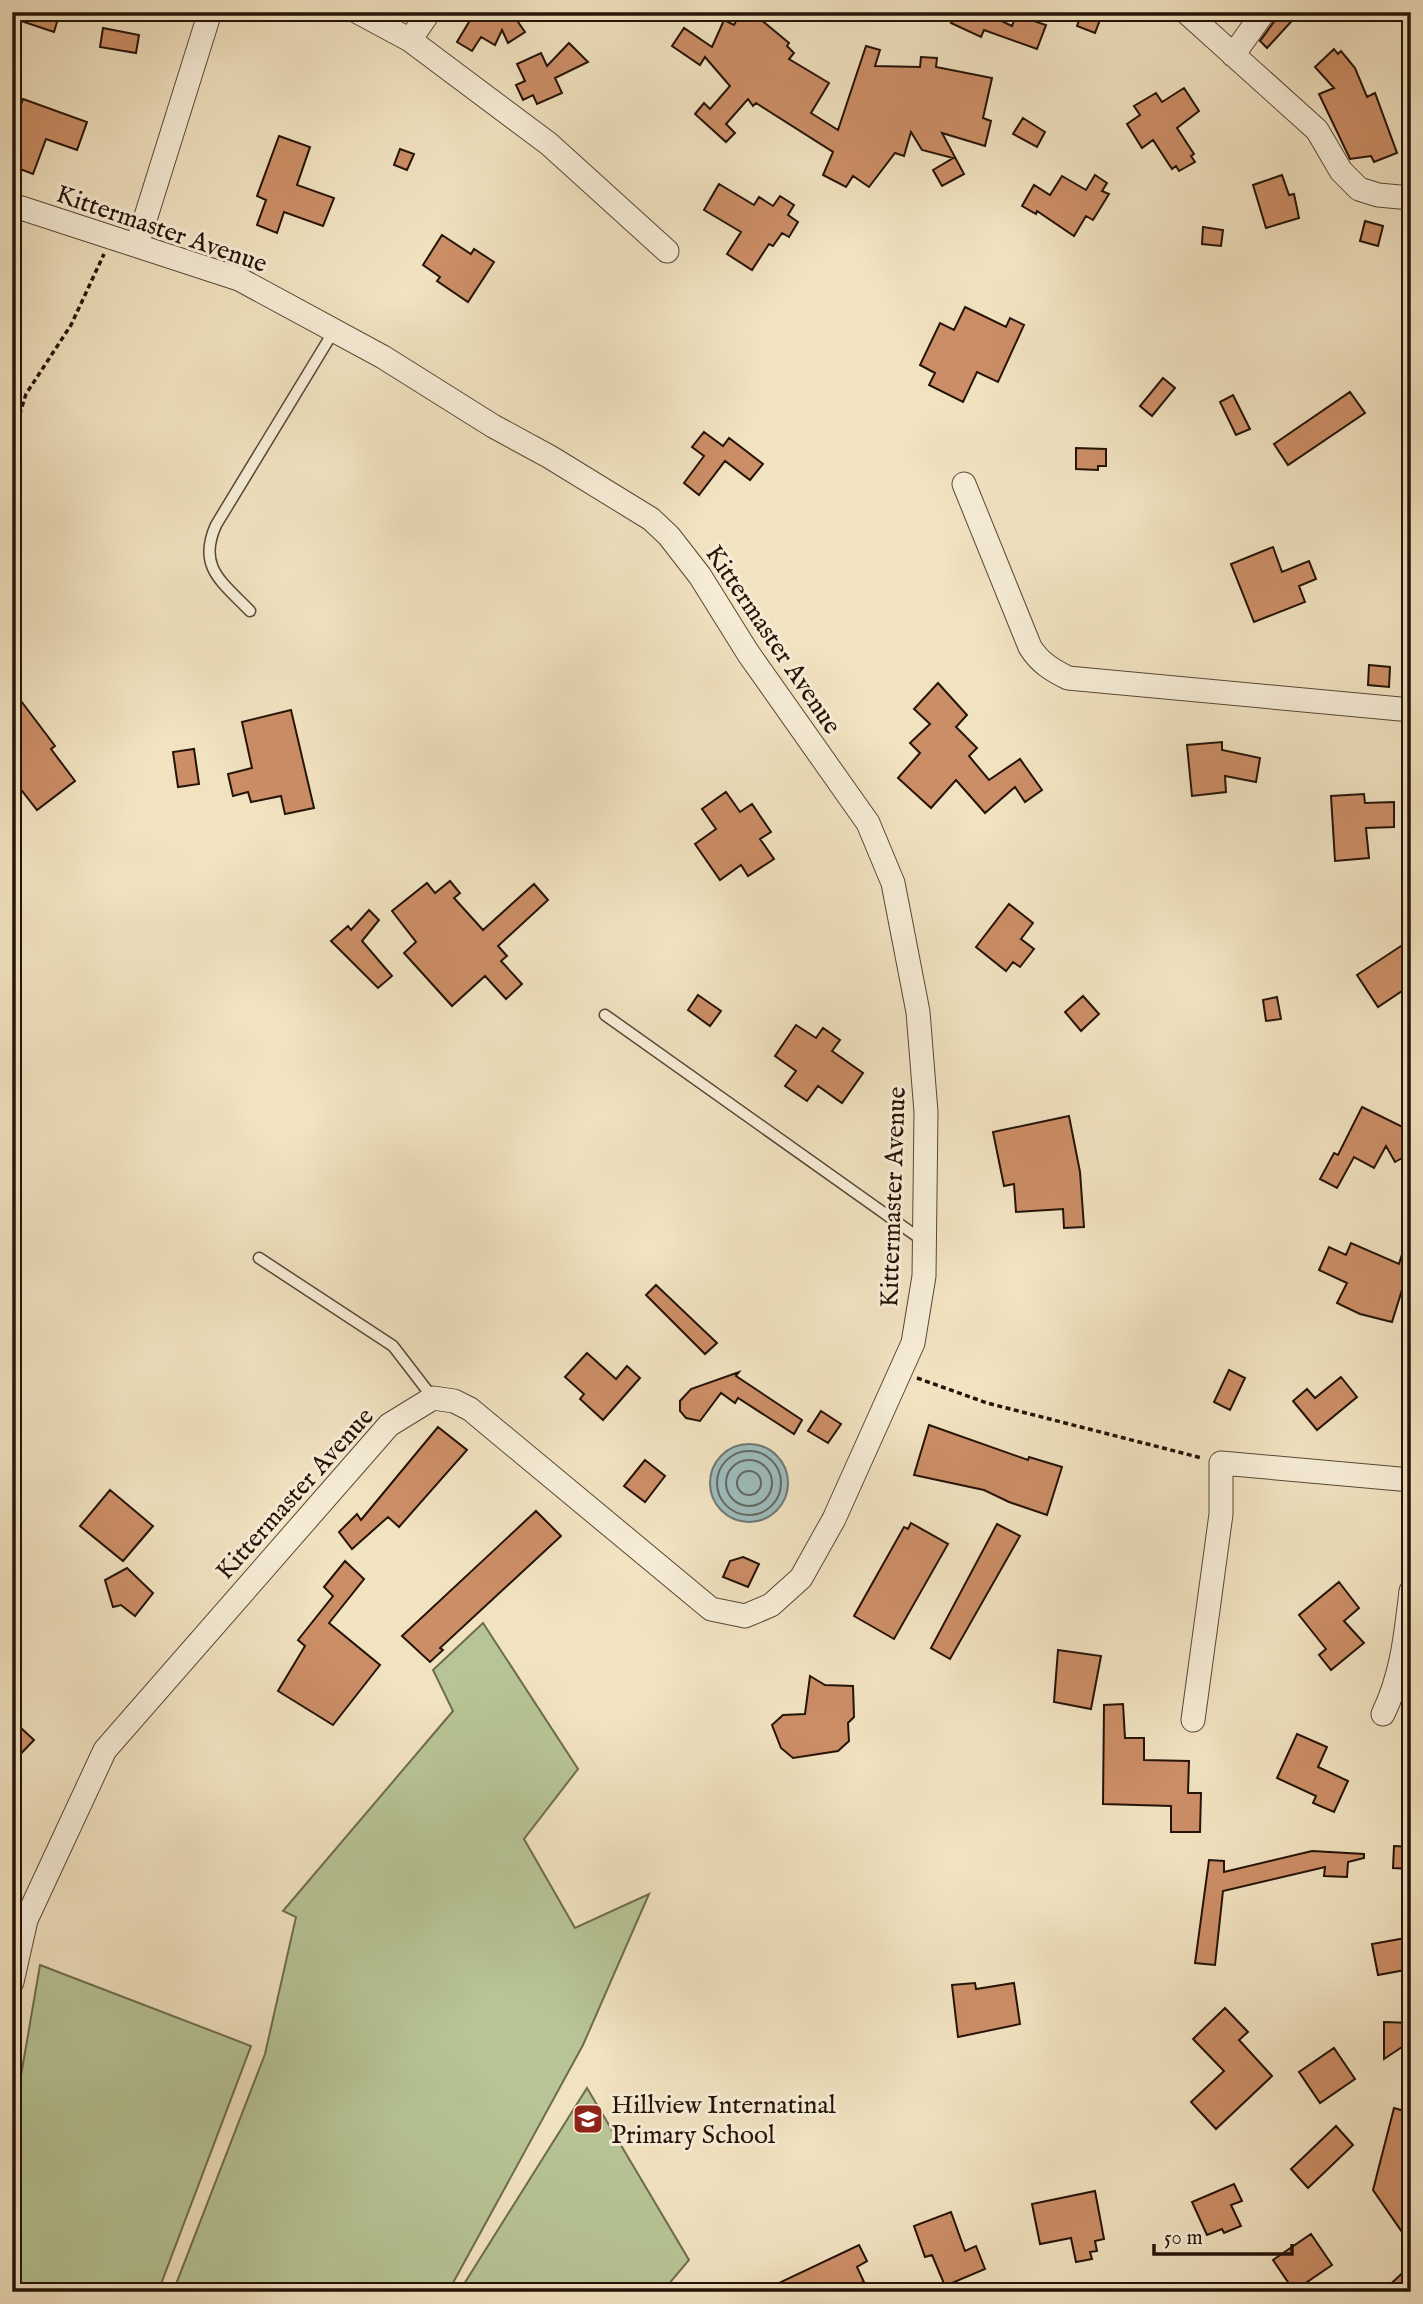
<svg xmlns="http://www.w3.org/2000/svg" width="1423" height="2304" font-family="'IM FELL English',serif">
  <style>
    .green { fill: #b7c495; stroke: #6e6c4e; stroke-width: 2 }
    .water { fill: #9ebcbc; stroke: #6e7874; stroke-width: 2 }
    .lines { fill: none; stroke-linecap: round; stroke-linejoin: round }
    .shore { stroke: #626862; stroke-width: 2 }
    .building { fill: #cc8e67; stroke: #251308; stroke-width: 2 }
    .lane-casing { stroke: #584736; stroke-width: 13 }
    .street-casing { stroke: #584736; stroke-width: 25 }
    .path { stroke: #251308; stroke-width: 3.5; stroke-dasharray: 5 3.5; stroke-linecap: butt }
    .lane { stroke: #f6ecd6; stroke-width: 10 }
    .street { stroke: #f6ecd6; stroke-width: 23 }
    .labels { text-anchor: middle; stroke-width: 6; stroke-linejoin: round; paint-order: stroke }
    .street-label { font-size: 26px; fill: #251308; stroke: #f6ecd6 }
    .poi-label { font-size: 26px; fill: #251308; stroke: #f6ecd6; text-anchor: start }
  </style>
  <rect width="100%" height="100%" fill="#f1e2c0"/>
  <filter id="stains"><feTurbulence type="fractalNoise" baseFrequency=".00286" numOctaves="4"/><feColorMatrix values="0 0 0 0 .2 0 0 0 0 .09 0 0 0 0 .02 0 0 0 .5 -.17"/></filter>
  <radialGradient id="worn" r=".72"><stop offset=".6" stop-color="#630" stop-opacity="0"/><stop offset="1" stop-color="#630" stop-opacity=".3"/></radialGradient>
  <path class="green" d="M483,1623L578,1769L524,1839L575,1928L649,1894L583,2045L448,2292H173L265,2054L296,1917L283,1911L453,1711L433,1670Z
    M40,1965L251,2046L158,2292H12V2128Z
    M587,2088L689,2260L662,2292H459Z"/>
  <path class="water" d="M710 1483a39 39 0 1 1 78 0a39 39 0 1 1-78 0Z"/>
  <g class="lines">
    <path class="shore" d="M717 1483a32 32 0 1 1 64 0a32 32 0 1 1-64 0Z
      M726 1483a23 23 0 1 1 46 0a23 23 0 1 1-46 0Z
      M737 1483a12 12 0 1 1 24 0a12 12 0 1 1-24 0Z"/>
  </g>
  <path class="building" d="M12,12H60L54,32L12,18Z
    M475,12H511L525,32L508,43L502,30L495,45L481,37L472,51L457,42Z
    M741,12H748L765,23L789,43L787,46L794,53L789,59L829,83L811,113L838,130L866,46L880,50L875,66L920,67L921,57L937,58L936,67L992,78L983,118L991,121L985,146L942,133L964,174L942,186L933,170L953,158L922,150L911,132L904,156L895,153L869,187L853,176L846,187L823,175L833,152L756,103L753,106L748,99L726,124L735,133L726,142L695,114L704,103L710,109L730,86L705,57L700,65L672,46L684,28L712,47L724,20L734,25Z
    M957,12H983L1012,26L1016,15L1046,25L1037,49L984,30L981,37L951,23Z
    M1082,12H1103L1095,33L1077,26Z
    M1281,12H1300L1267,48L1260,41Z
    M103,28L139,35L136,53L100,47Z
    M569,43L588,62L555,78L562,93L537,104L533,95L523,100L516,85L525,81L517,64L541,53L547,66Z
    M1334,49L1338,54L1341,51L1355,68L1367,97L1375,93L1397,153L1374,162L1371,156L1350,159L1319,94L1334,88L1315,67Z
    M1184,88L1199,111L1177,128L1194,154L1191,156L1195,162L1179,171L1176,166L1172,169L1153,140L1142,148L1127,124L1140,115L1134,106L1156,93L1162,102Z
    M23,99L87,122L77,150L46,139L33,174L12,166V128Z
    M1023,118L1045,132L1037,147L1013,134Z
    M279,136L310,147L297,185L334,198L323,226L284,212L277,233L257,225L266,200L257,196Z
    M400,149L414,154L407,170L394,165Z
    M1095,175L1107,183L1102,191L1109,194L1093,220L1086,216L1074,236L1037,211L1036,214L1022,206L1034,185L1050,195L1062,176L1086,190Z
    M1282,175L1289,195L1294,194L1299,218L1266,228L1253,185Z
    M719,184L754,205L759,197L773,206L780,196L794,205L788,215L798,222L789,237L782,233L773,246L769,244L752,270L727,254L741,232L704,210Z
    M1365,221L1383,226L1378,246L1360,241Z
    M1203,227L1223,230L1221,246L1202,244Z
    M442,235L471,254L474,249L494,262L468,302L437,281L440,277L423,265Z
    M965,307L1006,327L1010,318L1024,325L998,382L977,372L963,402L929,385L935,373L920,365L940,323L954,330Z
    M1163,378L1175,388L1152,416L1140,406Z
    M1350,392L1365,413L1288,465L1274,444Z
    M1233,395L1250,429L1236,435L1220,402Z
    M704,432L723,446L729,438L763,464L750,480L725,461L699,495L684,483L704,456L692,447Z
    M1076,448L1106,449V466H1098V470L1076,469Z
    M1273,547L1282,572L1309,561L1316,579L1299,586L1305,602L1254,622L1231,564Z
    M1369,665L1390,667L1389,687L1368,685Z
    M938,683L967,715L956,727L977,748L969,756L989,780L1020,759L1042,790L1025,802L1015,787L985,813L956,780L931,808L898,778L920,753L910,743L930,724L914,709Z
    M12,689L55,746L51,749L75,781L37,810L12,778Z
    M291,710L314,808L285,814L281,796L251,802L248,792L233,796L228,774L252,768L242,722Z
    M1222,742V750L1260,758L1256,782L1225,776L1226,792L1192,796L1187,745Z
    M194,749L199,784L178,787L173,752Z
    M726,792L740,812L752,804L771,832L760,839L774,859L748,876L741,865L720,880L695,844L716,829L702,809Z
    M1364,794L1365,803L1394,802V827L1366,828L1369,858L1335,861L1331,796Z
    M450,881L460,893L454,898L483,930L534,884L548,900L498,946L507,956L501,961L522,984L506,999L485,976L452,1006L404,953L416,942L392,911L427,883L435,893Z
    M1009,904L1033,923L1021,939L1034,949L1020,967L1013,962L1006,971L976,947Z
    M369,910L379,920L362,941L392,976L378,988L331,941L348,926L351,930Z
    M1404,944L1411,954V985L1378,1007L1357,975Z
    M698,995L721,1011L710,1026L688,1010Z
    M1083,996L1099,1014L1081,1031L1065,1012Z
    M1277,997L1281,1019L1266,1021L1263,1000Z
    M796,1025L816,1038L823,1028L840,1040L832,1051L863,1073L842,1103L818,1086L807,1101L785,1086L796,1071L775,1056Z
    M1362,1107L1411,1131V1153L1395,1162L1386,1146L1374,1168L1354,1157L1337,1188L1320,1179L1334,1153L1338,1155Z
    M1069,1116L1080,1172L1084,1227L1064,1228L1063,1209L1016,1212L1014,1184L1004,1186L993,1132Z
    M1407,1238H1411V1279L1407,1291L1402,1290L1392,1322L1360,1314L1337,1303L1347,1283L1319,1270L1329,1247L1346,1255L1351,1243L1399,1264Z
    M656,1285L717,1343L705,1354L646,1295Z
    M587,1353L616,1379L627,1366L640,1378L603,1420L580,1399L584,1394L565,1377Z
    M1229,1370L1245,1378L1230,1410L1214,1402Z
    M739,1372L736,1376L802,1420L794,1434L738,1398L735,1403L721,1393L700,1421L686,1418L680,1411V1401L691,1389Z
    M1341,1377L1357,1397L1317,1430L1293,1401L1307,1389L1315,1398Z
    M821,1411L841,1424L828,1443L808,1431Z
    M929,1425L1028,1460L1029,1457L1062,1467L1047,1515L1009,1502L984,1490L914,1475Z
    M438,1427L467,1450L399,1527L388,1517L352,1549L339,1532L357,1514L361,1520Z
    M645,1460L665,1476L645,1502L624,1486Z
    M110,1490L153,1526L123,1561L80,1526Z
    M536,1511L561,1536L440,1648L443,1650L430,1662L402,1636Z
    M911,1523L948,1544L894,1639L854,1616L904,1527L908,1529Z
    M997,1524L1020,1536L950,1659L931,1648Z
    M743,1557L759,1564L748,1587L723,1577L730,1561Z
    M345,1561L364,1579L329,1623L380,1665L333,1725L278,1691L305,1646L298,1640L333,1596L324,1587Z
    M127,1568L153,1593L135,1616L121,1605L113,1607L105,1580Z
    M1339,1582L1359,1608L1344,1621L1364,1643L1331,1670L1319,1655L1326,1649L1299,1615Z
    M1058,1650L1101,1656L1091,1709L1054,1702Z
    M810,1676L825,1685L853,1686L854,1717L848,1723L849,1741L838,1751L793,1758L781,1748L772,1725L783,1715L805,1714Z
    M1123,1704L1125,1738H1144V1760L1189,1761L1188,1793H1201L1200,1832H1171V1806L1103,1804L1104,1705Z
    M21,1728L34,1740L12,1763V1738Z
    M1297,1734L1327,1747L1318,1767L1348,1781L1334,1812L1313,1803L1316,1796L1277,1778Z
    M1394,1846L1411,1847V1869L1393,1868Z
    M1312,1851L1364,1854V1858L1348,1862L1347,1877L1324,1876L1325,1867L1223,1891L1215,1965L1195,1963L1209,1860L1224,1861V1872Z
    M1411,1937V1969L1378,1975L1372,1944Z
    M975,1983L976,1989L1014,1983L1020,2024L958,2037L952,1985Z
    M1225,2008L1248,2032L1239,2040L1272,2076L1216,2129L1191,2102L1224,2071L1193,2039Z
    M1384,2022L1411,2023V2041L1384,2059Z
    M1334,2048L1355,2079L1320,2103L1299,2072Z
    M1394,2108L1411,2113V2165L1405,2185L1411,2193V2245L1373,2190Z
    M1336,2126L1353,2145L1308,2188L1291,2169Z
    M1234,2184L1242,2201L1231,2205L1241,2226L1224,2233L1222,2229L1207,2235L1192,2202Z
    M1095,2191L1104,2239L1095,2241L1097,2251L1090,2252L1092,2259L1076,2262L1071,2238L1040,2244L1032,2204Z
    M951,2212L965,2251L976,2246L985,2269L945,2286L932,2255L925,2257L914,2226Z
    M1311,2234L1332,2265L1294,2291L1273,2260Z
    M859,2245L867,2261L857,2267L864,2282L861,2283L864,2292H760Z
    M1411,2265V2292H1382Z"/>
  <g class="lines">
    <g class="lane-casing">
      <path id="lane" d="M250,611C222,582 197,567 216,525L335,329
        M605,1015L922,1240
        M259,1258L393,1346L433,1398"/>
    </g>
    <g class="street-casing">
      <path id="street" d="M358,12L410,40L549,144L667,251
        M1186,12L1317,130L1341,171L1359,189L1378,195L1411,198
        M410,40L429,12
        M1233,55L1264,12
        M12,205L239,279L383,357L493,426L550,457L651,519L669,536L700,576L748,653L868,823L893,883L918,1012L926,1112L924,1276L913,1343L834,1519L801,1578L771,1605L745,1616L711,1609L470,1409L454,1401L433,1398L389,1425L105,1750L26,1920L12,1982
        M137,245L210,12
        M964,484L1030,647C1040,663 1052,670 1068,678L1411,710
        M1383,1714C1402,1675 1406,1634 1411,1591
        M1193,1720L1221,1514V1463L1411,1480"/>
    </g>
    <path class="path" d="M12,439L26,394L71,325L104,254
      M917,1378L987,1403L1202,1458"/>
    <use href="#lane" class="lane"/>
    <use href="#street" class="street"/>
  </g>
  <defs>
    <g id="school-square" transform="scale(1.575)"><rect x="-9" y="-9" width="18" height="18" rx="4" fill="#8f2418" stroke="#f6ecd6"/><path d="M0-5L7-2L0 1L-7-2ZM-4 1L0 2.5L4 1V4Q0 6-4 4Z" fill="#fff"/></g>
  </defs>
  <g fill-rule="evenodd">
    <use href="#school-square" x="588" y="2119"/>
  </g>
  <g class="labels">
    <g class="street-label">
      <text transform="translate(162 228) rotate(19)" y="9">Kittermaster Avenue</text>
      <text transform="translate(774 639) rotate(56)" y="9">Kittermaster Avenue</text>
      <text transform="translate(892 1197) rotate(-88)" y="9">Kittermaster Avenue</text>
      <text transform="translate(294 1493) rotate(-48)" y="9">Kittermaster Avenue</text>
    </g>
    <g class="poi-label">
      <text x="611" y="2113">Hillview Internatinal<tspan x="611" dy="30">Primary School</tspan></text>
    </g>
  </g>
  <rect width="1423" height="2304" fill="none" stroke="#f1e2c0" stroke-width="42"/>
  <rect x="14" y="14" width="1395" height="2276" fill="none" stroke="#251308" stroke-width="3.5"/>
  <rect x="21" y="21" width="1381" height="2262" fill="none" stroke="#251308" stroke-width="2"/>
  <path d="M1154 2244v10h138v-10" fill="none" stroke="#251308" stroke-width="3.5"/>
  <text x="1164" y="2244" font-size="21" fill="#251308" stroke="#f6ecd6" stroke-width="5" paint-order="stroke">50 m</text>
  <rect width="100%" height="100%" filter="url(#stains)"/>
  <rect width="100%" height="100%" fill="url(#worn)"/>
</svg>
